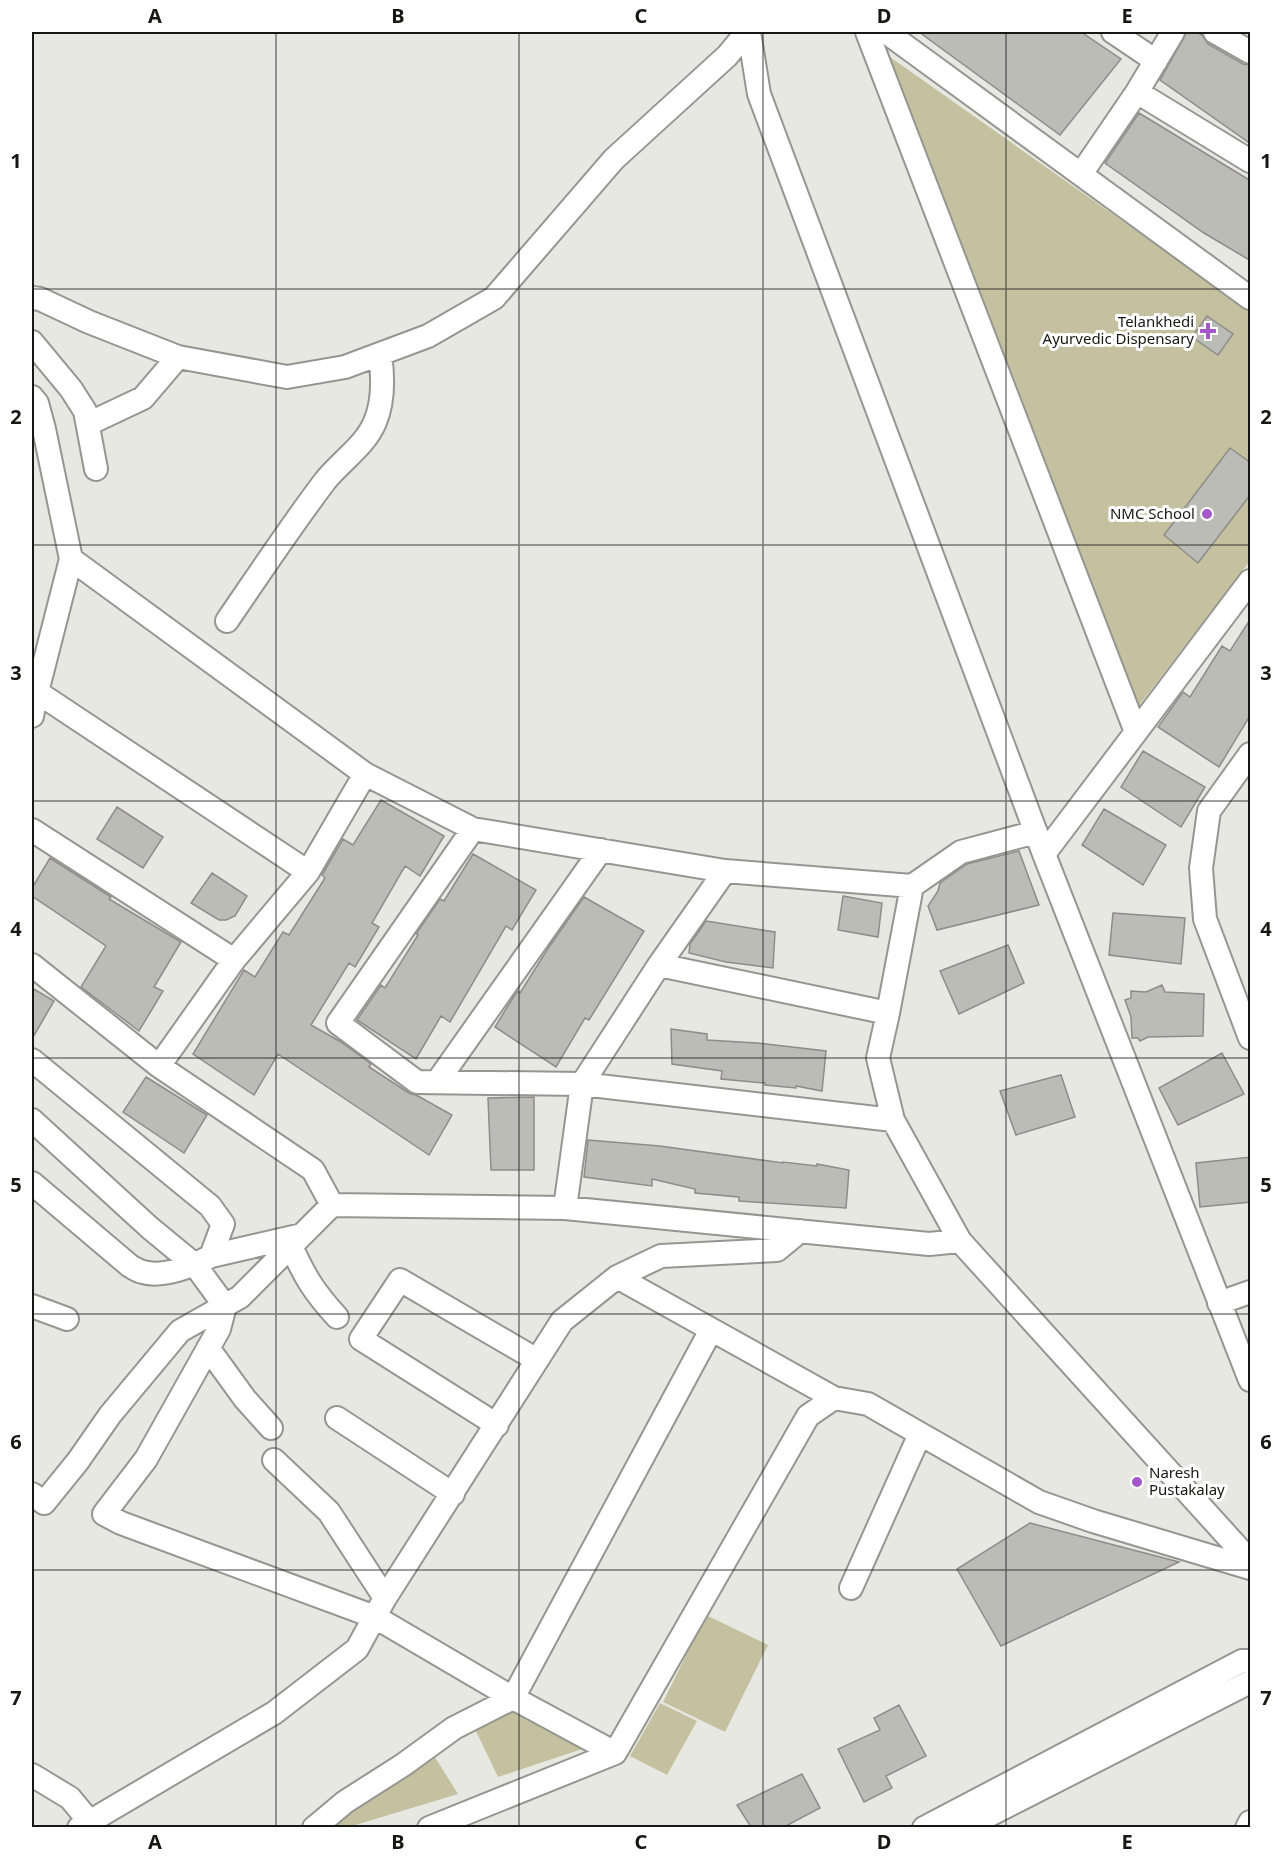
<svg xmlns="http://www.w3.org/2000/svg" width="1282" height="1859" font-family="'Noto Sans',sans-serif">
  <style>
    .green { fill: #c5c1a0 }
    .building { fill: #bcbcb7; stroke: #8d8c88; stroke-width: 1.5 }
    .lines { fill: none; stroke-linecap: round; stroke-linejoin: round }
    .minor-casing { stroke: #969691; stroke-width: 26 }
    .minor { stroke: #fff; stroke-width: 22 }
    .grid { fill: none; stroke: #171716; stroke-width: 1.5; stroke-opacity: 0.55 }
    .poi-dot { fill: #a459cb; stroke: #fff; stroke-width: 2 }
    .labels { text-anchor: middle; stroke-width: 6; stroke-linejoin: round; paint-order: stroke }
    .poi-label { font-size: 15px; fill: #171716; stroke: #fff; text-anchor: end }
    .neatline { fill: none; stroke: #171716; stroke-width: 2 }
    .grid-label { font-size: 20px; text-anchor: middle; font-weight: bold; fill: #171716 }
  </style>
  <rect width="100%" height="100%" fill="#e8e8e3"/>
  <path class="green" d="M890,57L1250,311V561L1137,708Z
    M706,1615L768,1645L725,1732L663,1702Z
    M660,1703L697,1721L667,1775L630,1756Z
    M513,1704L585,1748L498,1777L473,1725Z
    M433,1754L458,1794L349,1827L328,1828V1823Z"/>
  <path class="building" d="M919,32H1081L1121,59L1060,135Z
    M1187,32H1196L1202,35L1208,44L1243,64L1251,65V144L1160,80Z
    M1139,113L1251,181V261L1204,233L1105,163Z
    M1207,316L1233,334L1218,355L1192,337Z
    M1230,448L1251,463V494L1198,563L1164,535Z
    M1251,618V714L1219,767L1158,727L1183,692L1190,697L1222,646L1230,651Z
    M1143,751L1205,787L1181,827L1121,787Z
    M381,800L444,836L420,876L405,866L372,923L379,927L355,967L349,963L311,1025L341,1042L371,1064L369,1067L409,1093L418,1096L452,1115L429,1155L278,1054L254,1095L193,1054L244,970L255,977L283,932L289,935L325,878L322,875L343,839L353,845Z
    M117,807L163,837L143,868L97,839Z
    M1104,809L1166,845L1143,885L1082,845Z
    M1019,851L1039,905L937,930L928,906L938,891L940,883L967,864Z
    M473,854L536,890L512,930L506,926L450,1022L441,1016L416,1059L357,1020L381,985L385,988L418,935L416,934L440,899L444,901Z
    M50,858L111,897L109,899L181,942L154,987L163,991L139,1031L81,987L106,946L32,896V888Z
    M212,873L247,896L235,916L226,920H219L191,903Z
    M843,896L882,903L878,937L838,930Z
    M584,897L644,931L589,1020L585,1018L556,1067L495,1027L514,996L518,991L520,993L549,947Z
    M1113,913L1185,918L1181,964L1109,955Z
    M706,921L775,932L773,968L726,962L689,953L690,944Z
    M1008,945L1024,983L959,1014L940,971Z
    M1162,985L1165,992L1204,994L1203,1036L1148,1037L1140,1041L1138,1038H1132L1131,1017L1125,1000L1131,998V991L1146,992Z
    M32,988L54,1001L32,1039Z
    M671,1029L707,1034V1040L757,1043L826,1051L822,1091L796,1086V1088L765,1085V1083L721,1079L722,1071L672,1064Z
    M1222,1053L1244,1094L1178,1125L1159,1088Z
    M1061,1075L1075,1117L1016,1135L1000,1091Z
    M146,1077L207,1115L184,1153L123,1112Z
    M534,1097V1170H491L488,1098Z
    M588,1140L660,1146L783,1163V1162L817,1166V1164L849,1170L846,1208L739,1201V1197L695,1193V1189L652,1179V1186L584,1177Z
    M1251,1157V1202L1200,1207L1196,1163Z
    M1030,1523L1179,1562L1001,1646L957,1569Z
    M899,1705L926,1756L886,1776L892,1788L864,1802L838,1749L880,1730L874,1718Z
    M802,1774L820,1808L784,1827H751L737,1805Z"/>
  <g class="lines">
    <g class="minor-casing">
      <path id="minor" d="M749,32L759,94L1044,854L1250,1380
        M867,32L1136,732
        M886,32L1250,298
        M1113,32L1156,61
        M1215,32L1250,52
        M1137,92L1250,161
        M1081,174L1137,92L1173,32
        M32,298L40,299L89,322L178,357L287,377L345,367L428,336L494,298L614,159L727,56L747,32
        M32,342L71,389L85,411L96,469
        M32,397L37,403L44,429L71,559
        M88,424L143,398L178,357
        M227,621C259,574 291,526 325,481C341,461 365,446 375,422C384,401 383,375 380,354
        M37,692L71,559L365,774
        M32,716L37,692L308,872
        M1250,754L1209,811L1201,868L1205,919L1250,1038
        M32,830L234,960
        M1044,854L1250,581
        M32,965L159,1066L313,1170L332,1205L565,1208L929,1244L960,1241L1250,1561
        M659,965L725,871
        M888,1013L912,886
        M32,1060L210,1206L223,1224L211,1256C194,1266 162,1278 143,1272C138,1271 134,1268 130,1266L32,1183
        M159,1066L234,960L308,872L365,774L473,829
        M437,1082L601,850
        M32,1120L150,1228L195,1265L225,1306L219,1329L146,1459L104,1514L121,1523L375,1617L513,1698L711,1330
        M565,1208L582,1084L893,1120
        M960,1241L893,1120L878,1058L888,1013L659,965L582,1084L417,1082L338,1023L473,829L725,871L912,886L961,852L1036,832
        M291,1246C305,1277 314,1292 337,1317
        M211,1256L302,1235
        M617,1277L834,1398
        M1219,1303L1250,1292
        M32,1306L67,1319
        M208,1348L245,1399L271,1428
        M337,1418L453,1494
        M497,1425L361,1339L400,1280L537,1360
        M274,1460L329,1512L385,1598
        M32,1494L44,1503L78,1461L110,1415L180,1331L240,1297L332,1205
        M851,1588L920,1434
        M32,1775L70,1798L89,1821
        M79,1828L274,1713L357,1649L385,1598L562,1321L617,1277L661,1256L777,1250L800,1231
        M314,1828L345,1802L403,1765L454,1728L513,1698L615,1753
        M429,1828L615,1753L808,1416L834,1398L868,1404L1039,1502L1093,1521L1250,1568
        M924,1828L1242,1661H1250
        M964,1828L1250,1682
        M1247,1828L1250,1822"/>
    </g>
    <use href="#minor" class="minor"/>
  </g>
  <path class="grid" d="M276,32V1828M519,32V1828M763,32V1828M1006,32V1828M32,289H1250M32,545H1250M32,801H1250M32,1058H1250M32,1314H1250M32,1570H1250"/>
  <g class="poi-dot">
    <path d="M1205 322h6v6h6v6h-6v6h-6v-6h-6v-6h6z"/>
    <circle cx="1207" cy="514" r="6"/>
    <circle cx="1137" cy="1482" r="6"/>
  </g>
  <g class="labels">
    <g class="poi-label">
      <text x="1194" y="327">Telankhedi<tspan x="1194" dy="17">Ayurvedic Dispensary</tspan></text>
      <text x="1195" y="519">NMC School</text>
      <text x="1149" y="1478" text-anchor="start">Naresh<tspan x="1149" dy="17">Pustakalay</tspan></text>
    </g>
  </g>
  <rect width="1282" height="1859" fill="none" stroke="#ffffff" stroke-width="66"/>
  <rect x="33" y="33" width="1216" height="1793" class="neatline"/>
  <g class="grid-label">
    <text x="155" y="23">A</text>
    <text x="398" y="23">B</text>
    <text x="641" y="23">C</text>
    <text x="884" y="23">D</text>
    <text x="1127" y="23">E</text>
    <text x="16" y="168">1</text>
    <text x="1266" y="168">1</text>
    <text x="16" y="424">2</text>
    <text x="1266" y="424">2</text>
    <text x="16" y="680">3</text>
    <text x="1266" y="680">3</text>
    <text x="16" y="936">4</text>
    <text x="1266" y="936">4</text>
    <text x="16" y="1192">5</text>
    <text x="1266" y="1192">5</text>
    <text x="16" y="1449">6</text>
    <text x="1266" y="1449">6</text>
    <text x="16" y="1705">7</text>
    <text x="1266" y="1705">7</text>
    <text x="155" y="1849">A</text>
    <text x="398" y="1849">B</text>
    <text x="641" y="1849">C</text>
    <text x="884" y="1849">D</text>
    <text x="1127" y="1849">E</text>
  </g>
</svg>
